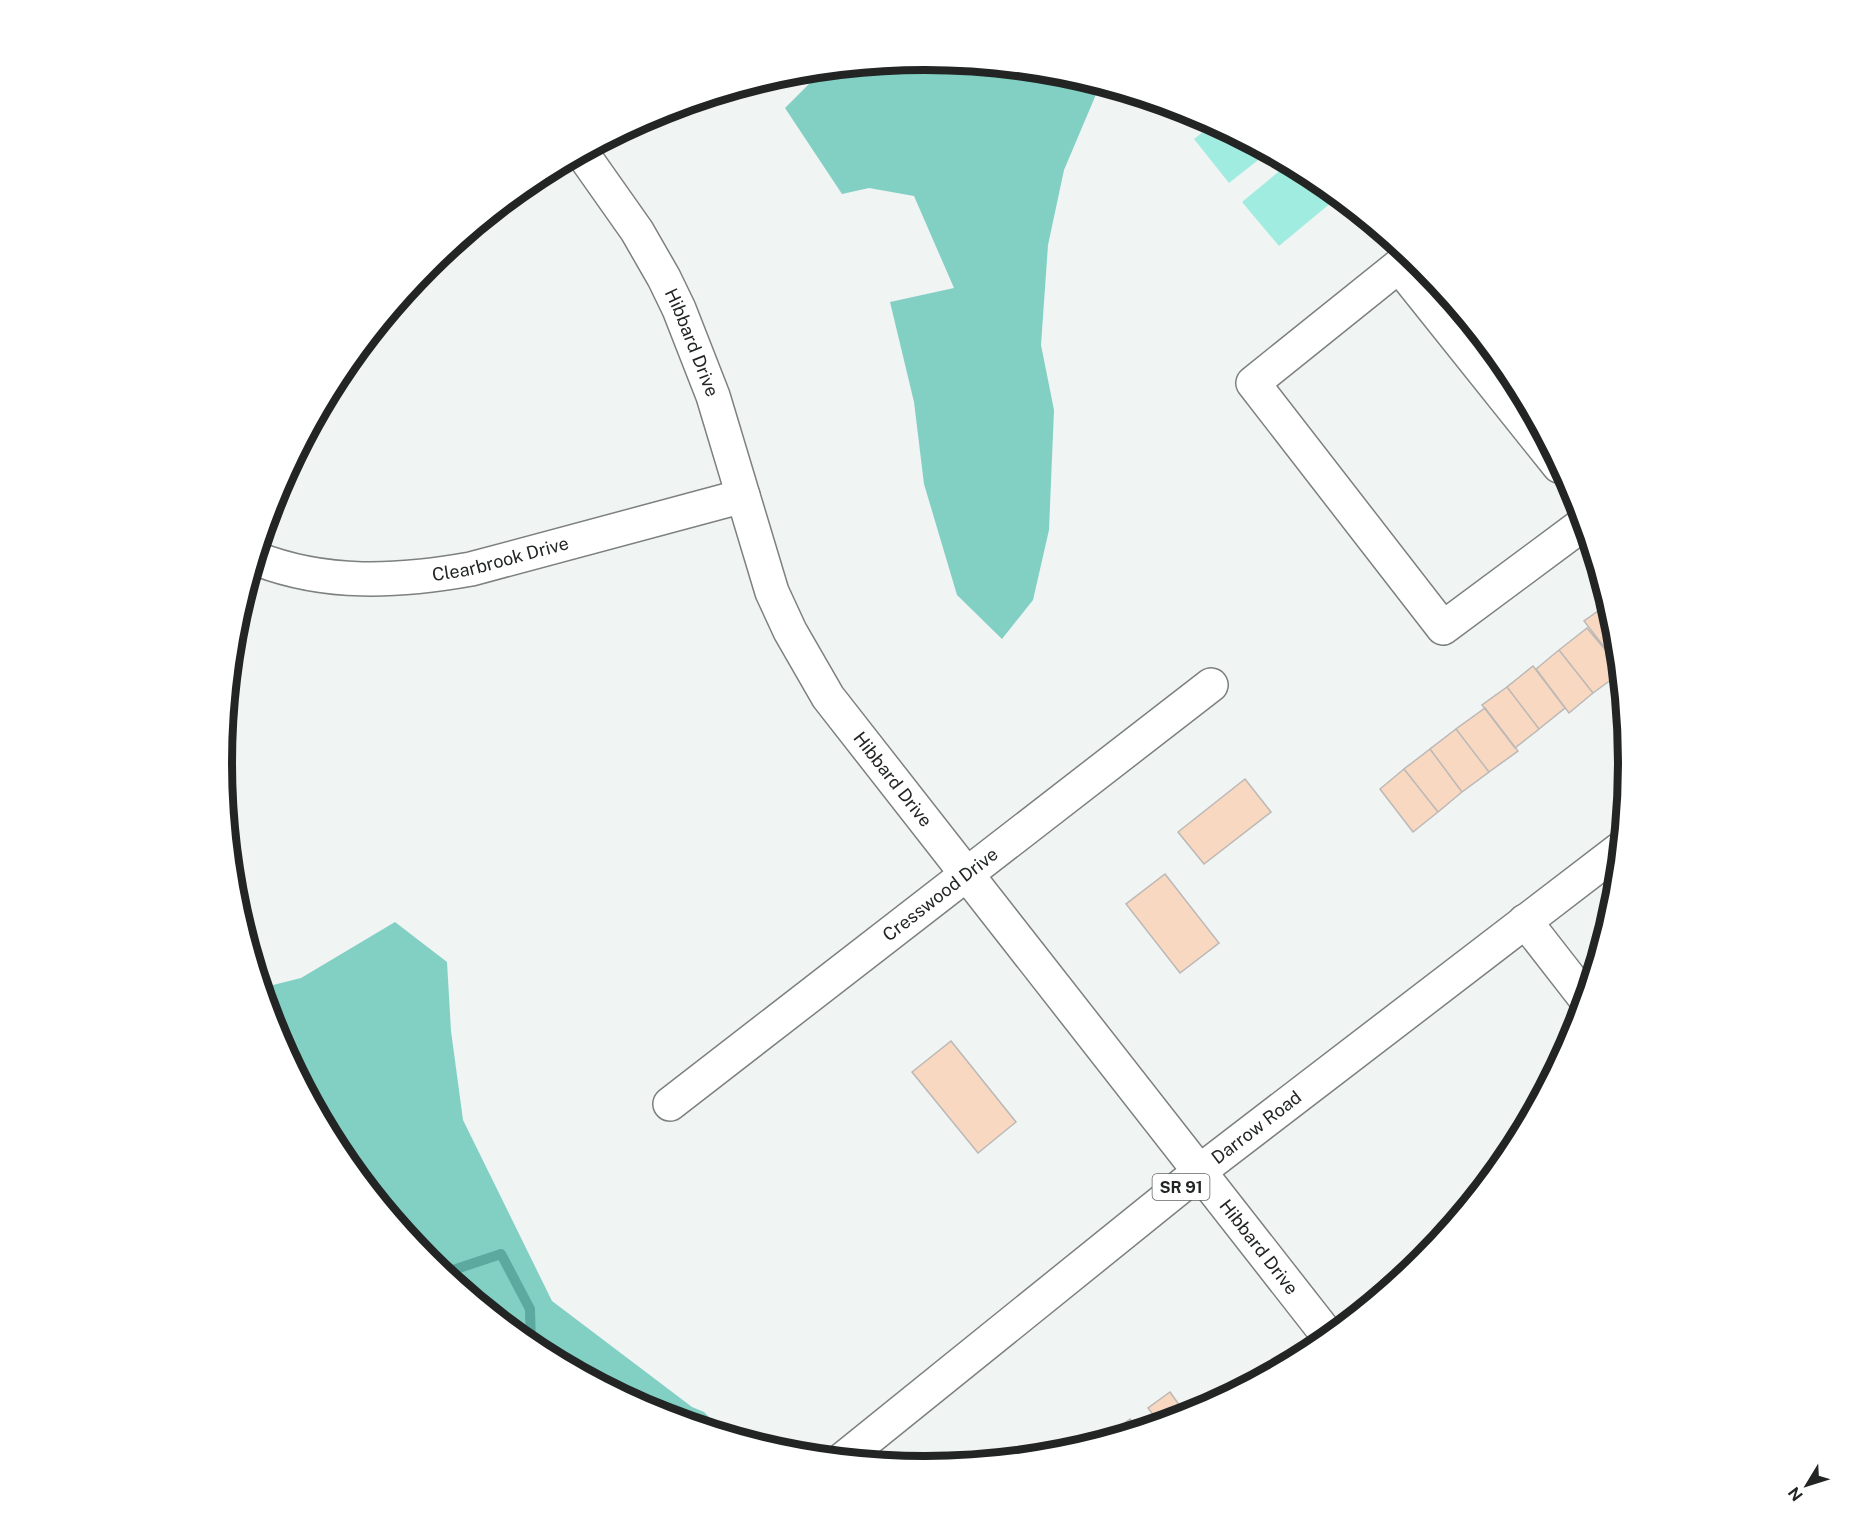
<svg xmlns="http://www.w3.org/2000/svg" width="1849" height="1527" font-family="'Public Sans',sans-serif">
  <style>
    .green { fill: #a1ece0 }
    .forest { fill: #82d0c4 }
    .lines { fill: none; stroke-linecap: round; stroke-linejoin: round }
    .stream { stroke: #5ca99f; stroke-width: 10 }
    .building { fill: #f8d8c1; stroke: #bbb8b6; stroke-width: 1.5 }
    .minor-casing { stroke: #7c807f; stroke-width: 36 }
    .major-casing { stroke: #7c807f; stroke-width: 36 }
    .minor { stroke: #fff; stroke-width: 33 }
    .major { stroke: #fff; stroke-width: 33 }
    .labels { text-anchor: middle; stroke-width: 5; stroke-linejoin: round; paint-order: stroke }
    .shield { fill: #fff; stroke: #656666; stroke-width: 1.5 }
    .shield-label { font-size: 16px; font-weight: bold; fill: #232525 }
    .street-label { font-size: 18px; fill: #232525; stroke: #fff }
    .rim { fill: none; stroke: #232525; stroke-width: 8 }
  </style>
  <rect width="100%" height="100%" fill="#f0f4f3"/>
  <path class="green" d="M1213,124L1267,153L1229,183L1194,139Z
    M1288,164L1316,179L1338,197L1279,246L1242,202Z"/>
  <path class="forest" d="M924,60L1062,74L1100,85L1064,170L1048,245L1041,345L1054,410L1049,530L1033,600L1002,639L957,595L924,484L914,402L890,302L954,288L914,196L869,188L842,194L785,108L823,70Z
    M395,922L447,962L451,1031L463,1120L552,1301L692,1407L704,1412L727,1435L655,1413L533,1348L427,1261L339,1154L274,1032L261,988L301,978Z"/>
  <g class="lines">
    <path class="stream" d="M439,1271H450L501,1254L530,1309L531,1346"/>
  </g>
  <path class="building" d="M1605,606L1610,612L1615,627L1618,665L1584,621Z
    M1587,628L1618,665L1619,674L1593,693L1559,650Z
    M1559,650L1593,693L1569,713L1536,669Z
    M1533,666L1565,708L1539,729L1507,687Z
    M1507,687L1539,729L1515,748L1482,705Z
    M1485,708L1518,751L1489,772L1456,729Z
    M1456,729L1489,772L1462,792L1430,749Z
    M1430,749L1462,792L1438,812L1404,769Z
    M1404,769L1438,812L1413,832L1380,789Z
    M1245,779L1271,812L1204,864L1178,832Z
    M1165,874L1219,943L1180,973L1126,904Z
    M951,1041L1016,1122L978,1153L912,1072Z
    M1170,1392L1187,1416L1145,1428L1157,1420L1148,1408Z
    M1130,1419L1138,1430L1114,1438L1111,1433Z"/>
  <g class="lines">
    <g class="minor-casing">
      <g id="minor">
        <path id="s1" d="M582,153L637,231L664,278L679,309L713,396L772,592L790,631L828,697L1329,1337"/>
        <path d="M1410,257L1253,383L1443,628L1583,524"/>
        <path d="M1399,266L1559,466"/>
        <path id="s2" d="M255,558C325,586 398,582 471,569L743,496"/>
        <path d="M1525,921L1585,998"/>
        <path id="s3" d="M670,1104L1211,685"/>
      </g>
    </g>
    <g class="major-casing">
      <g id="major">
        <path id="s4" d="M843,1459L1200,1171L1620,849"/>
      </g>
    </g>
    <use href="#minor" class="minor"/>
    <use href="#major" class="major"/>
  </g>
  <g class="labels">
    <rect class="shield" x="1152.5" y="1174" width="57" height="26" rx="4.5"/>
    <g class="shield-label">
      <text x="1181" y="1193">SR 91</text>
    </g>
    <g class="street-label">
      <text dy="6" stroke="none"><textPath href="#s1" startOffset="220">Hibbard Drive</textPath></text>
      <text dy="6" stroke="none"><textPath href="#s2" startOffset="250">Clearbrook Drive</textPath></text>
      <text dy="6" stroke="none"><textPath href="#s1" startOffset="706">Hibbard Drive</textPath></text>
      <text dy="6" stroke="none"><textPath href="#s3" startOffset="342">Cresswood Drive</textPath></text>
      <text dy="6" stroke="none"><textPath href="#s4" startOffset="530">Darrow Road</textPath></text>
      <text dy="6" stroke="none"><textPath href="#s1" startOffset="1300">Hibbard Drive</textPath></text>
    </g>
  </g>
  <path d="M0 0H1849V1527H0ZM232 763a693 693 0 1 1 1386 0a693 693 0 1 1-1386 0Z" fill="#fff" fill-rule="evenodd"/>
  <path class="rim" d="M232 763a693 693 0 1 1 1386 0a693 693 0 1 1-1386 0Z"/>
  <g transform="translate(1807 1485) rotate(232)" stroke="#ffffff" stroke-width="4.5" paint-order="stroke">
  <path d="M0-4.5L10 22L0 15L-10 22Z" fill="#232525"/>
  <text y="-9" font-size="16" font-weight="bold" text-anchor="middle" fill="#232525">N</text>
  </g>
</svg>
